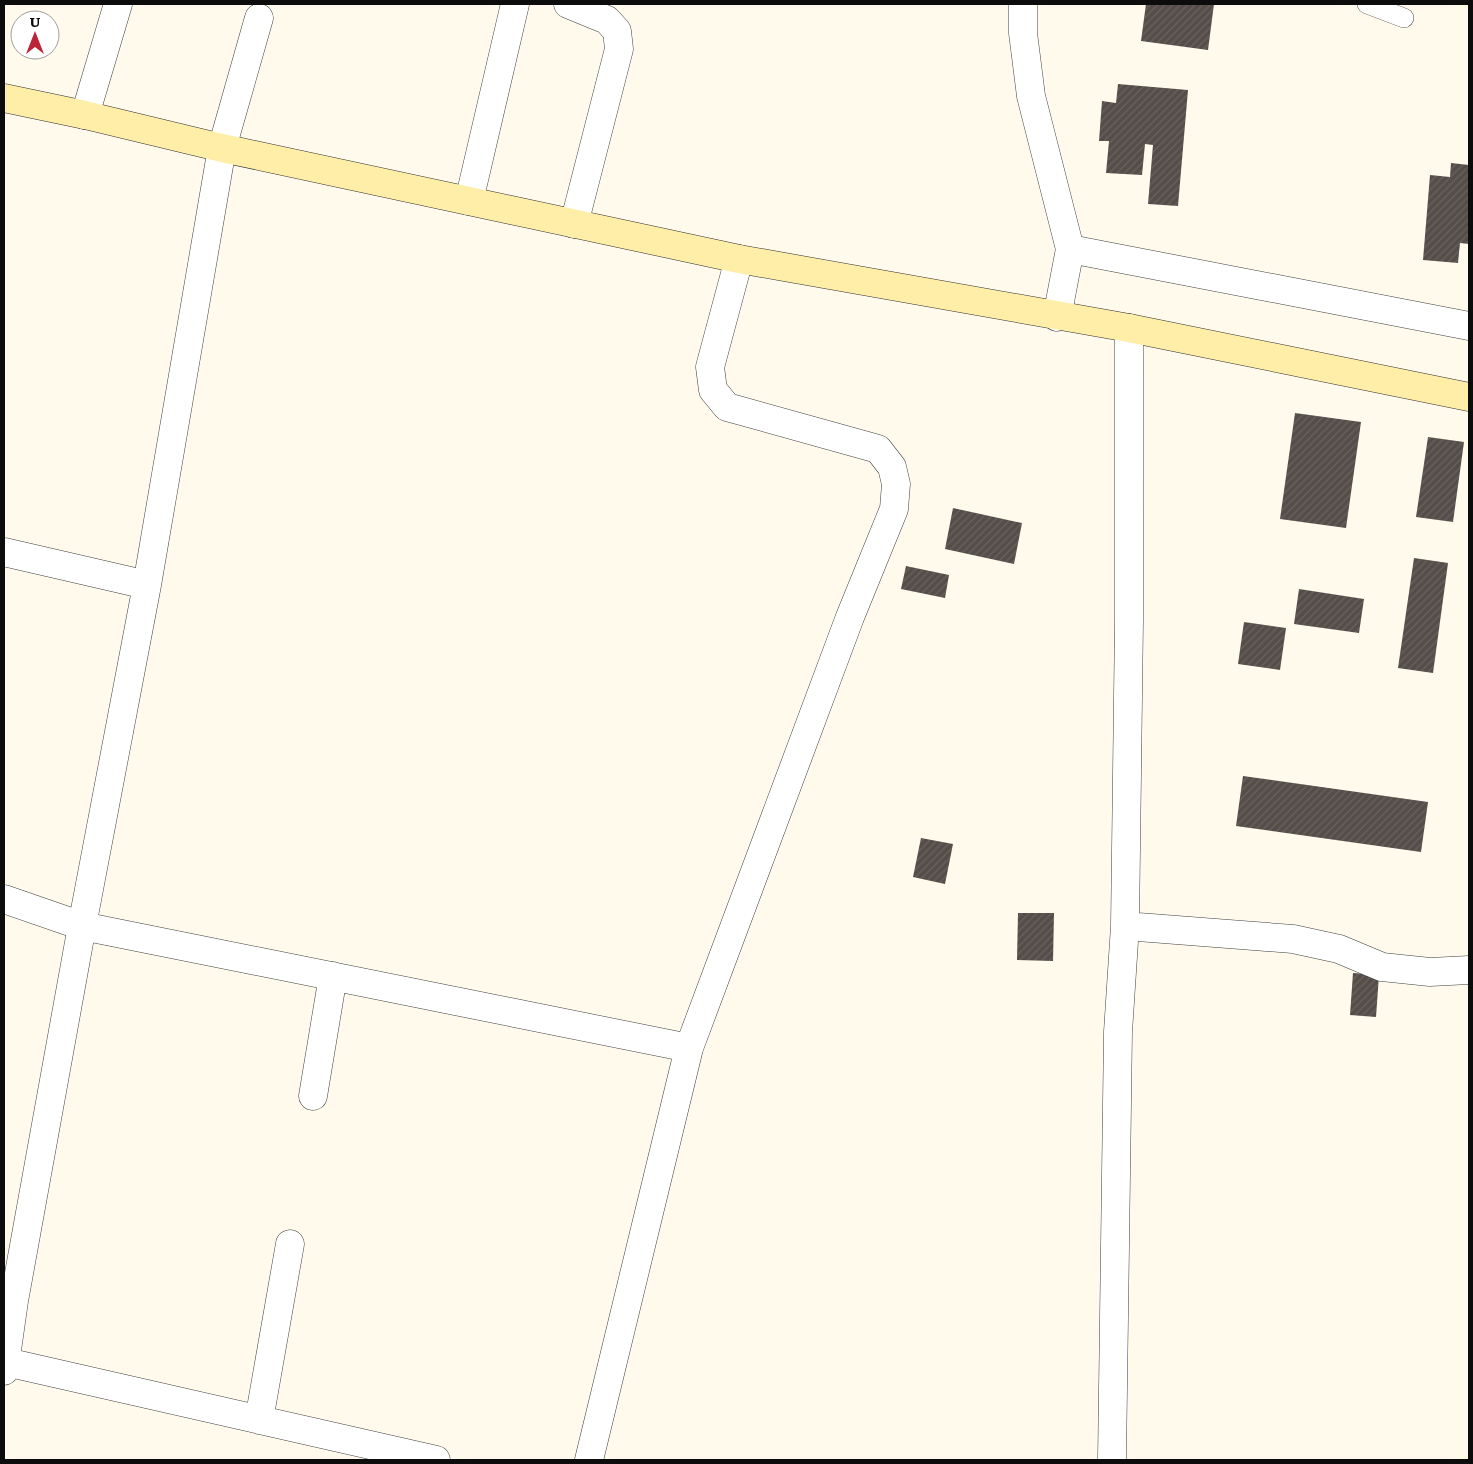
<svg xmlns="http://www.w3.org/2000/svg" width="1473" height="1464" font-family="Literata,serif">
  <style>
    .building { fill: url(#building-hatch) }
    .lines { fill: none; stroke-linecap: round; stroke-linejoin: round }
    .service-casing { stroke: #3f3f3f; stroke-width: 20 }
    .minor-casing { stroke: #3f3f3f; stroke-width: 29 }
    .secondary-casing { stroke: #2e2e2e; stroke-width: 29 }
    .service { stroke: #fff; stroke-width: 19 }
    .minor { stroke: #fff; stroke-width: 28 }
    .secondary { stroke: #ffeea7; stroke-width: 28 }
  </style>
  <defs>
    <pattern id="building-hatch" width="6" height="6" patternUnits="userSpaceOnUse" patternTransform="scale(1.25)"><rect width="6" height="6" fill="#554d49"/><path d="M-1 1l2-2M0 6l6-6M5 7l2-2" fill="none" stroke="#68625f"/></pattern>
  </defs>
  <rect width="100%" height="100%" fill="#fffaec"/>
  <path class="building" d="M1146,4H1214L1208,50L1141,41Z
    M1118,84L1188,90L1178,206L1148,204L1153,145L1145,144L1142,175L1106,173L1109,141H1099L1102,101L1116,103Z
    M1451,163L1469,165V244L1460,243L1458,263L1423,260L1430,175L1450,177Z
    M1295,413L1361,422L1346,528L1280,519Z
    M1428,437L1464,442L1453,522L1416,517Z
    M953,508L1022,523L1014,564L945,549Z
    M1414,558L1448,563L1433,673L1398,668Z
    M906,566L949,575L945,598L901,589Z
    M1299,589L1364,599L1359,633L1294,624Z
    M1244,622L1286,628L1280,670L1238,664Z
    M1243,776L1428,802L1421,852L1236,826Z
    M921,838L953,844L945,884L913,877Z
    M1018,913H1054L1053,961L1017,960Z
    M1353,973L1379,975L1376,1017L1350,1015Z"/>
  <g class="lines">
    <g class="service-casing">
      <path id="service" d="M1367,4L1404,18"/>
    </g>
    <g class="minor-casing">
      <path id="minor" d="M568,4L607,20L617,31L619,49L574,224
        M1023,4V33L1031,96L1070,249L1057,317
        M85,115L118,4
        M469,201L515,4
        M1070,249L1469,326
        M4,552L147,585
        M4,899L82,926L689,1048
        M1125,926L1293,939L1339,949L1382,967L1430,972L1469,970
        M313,1096L333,976
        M6,1362L436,1460
        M4,1371L14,1301L82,926L147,585L222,148L259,18
        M259,1420L290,1244
        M589,1460L689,1048L850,617L894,509L896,484L892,467L878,449L727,407L713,390L710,367L739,259
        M1112,1460L1118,1032L1125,926L1129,621V328"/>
    </g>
    <g class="secondary-casing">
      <path id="secondary" d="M4,98L85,115L222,148L739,259L1129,328L1469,397"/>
    </g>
    <use href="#service" class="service"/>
    <use href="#minor" class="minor"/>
    <use href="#secondary" class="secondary"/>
  </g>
  <rect width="1473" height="1464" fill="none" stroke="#0c0c0c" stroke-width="10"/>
  <g transform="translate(35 35)"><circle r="24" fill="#ffffff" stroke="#9e9e9e"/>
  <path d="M0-4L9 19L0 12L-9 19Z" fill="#bc2538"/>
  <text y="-8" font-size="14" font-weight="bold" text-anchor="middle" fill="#0c0c0c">U</text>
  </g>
</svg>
